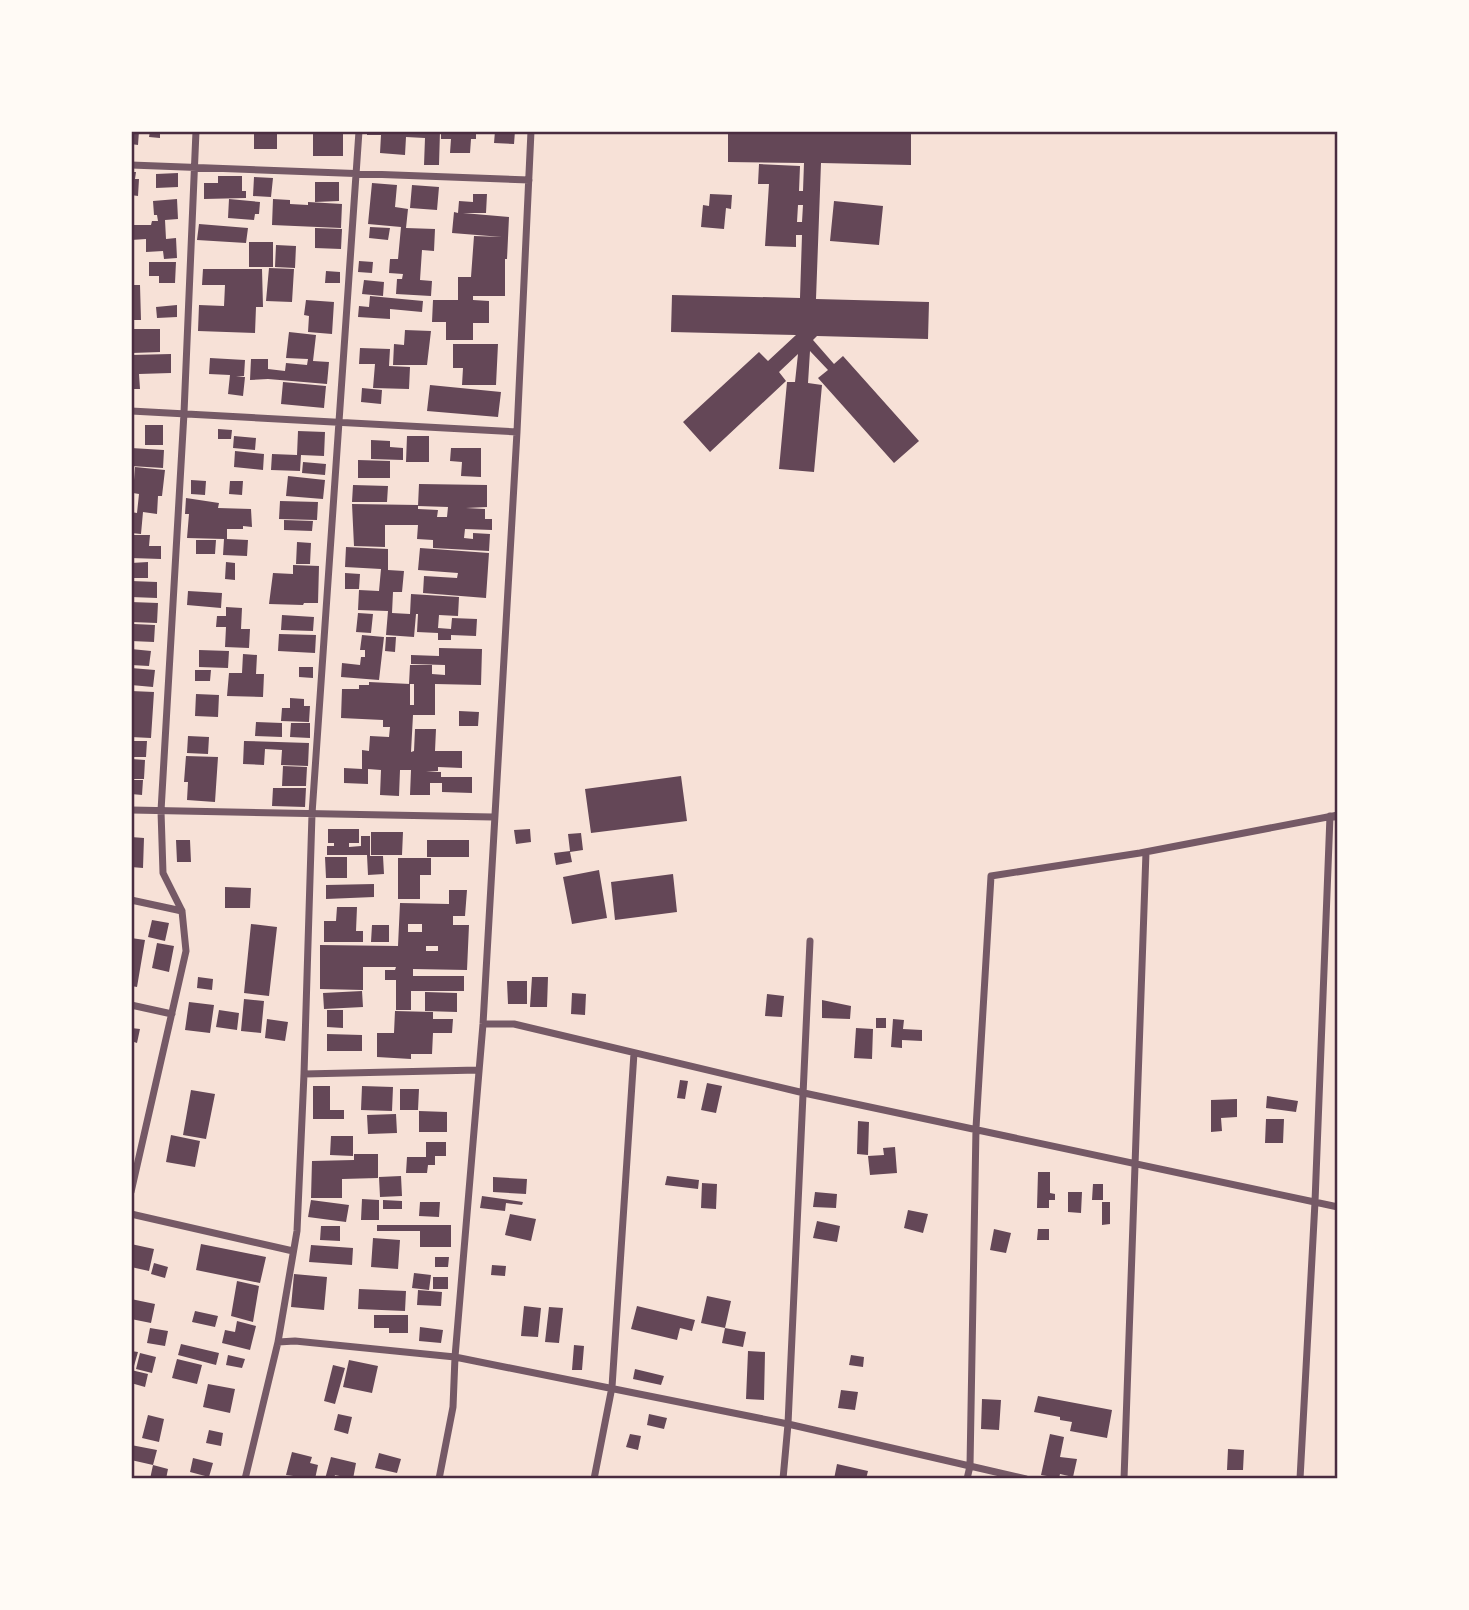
<svg xmlns="http://www.w3.org/2000/svg" width="1469" height="1610" font-family="Helvetica,sans-serif">
  <style>
    .building { fill: #644757; fill-rule: evenodd }
    .lines { fill: none; stroke-linecap: round; stroke-linejoin: round }
    .minor { stroke: #755966; stroke-width: 7 }
    .neatline { fill: none; stroke: #4a2c40; stroke-width: 2.5 }
  </style>
  <rect width="100%" height="100%" fill="#f7e1d7"/>
  <path class="building" d="M131,131H139L138,145L131,144Z
    M150,131H160V138L149,137Z
    M254,131H277V149H254Z
    M313,131H343V156H313Z
    M367,131H440L439,165H424L425,138L406,137L405,155L380,153L381,135H367Z
    M441,131H476V139H471L470,153H450L451,139H441Z
    M495,131H515L514,144L494,143Z
    M728,131H911V165L821,163L816,299L929,302L928,339L817,336L813,340L834,364L843,356L919,441L894,463L818,378L828,370L810,351L808,383L822,385L814,472L779,469L787,382H795L798,354L779,372L786,381L710,452L683,422L759,352L768,361L796,335L671,332L672,295L800,298L802,235H796V247L765,246L769,184H758L759,164L800,166L799,191H803L804,163L728,162ZM798,205H803L802,222H797Z
    M131,172H136L135,179H139L138,196L131,195Z
    M178,173V187L156,188V174Z
    M218,176H242V191H246V198L204,199V183H218Z
    M254,177L273,178L271,197L253,196Z
    M315,182H339V201L315,202Z
    M372,183L397,185L395,207L408,209L406,228L435,229L434,251L422,250L420,280L432,281L431,296L396,294L397,279H402L403,274L389,273L390,259H398L401,227L368,224Z
    M412,185L439,187L437,210L410,208Z
    M473,194H487L486,213H463L509,217L507,259H505V296H473V300L489,301V323H473V340H446V322H432L433,300H458V277H471L474,236L502,237L452,233L454,212L458,213L459,201L473,202Z
    M710,194L732,195L731,209L726,208L724,229L701,227L703,205L709,206Z
    M177,199L178,219L165,220L166,239L176,238L177,258L164,259L163,251L146,252V239L131,240V225H151L152,221H158L157,215H154L153,201Z
    M229,199L260,202L259,214H255L254,220L228,218Z
    M273,199L290,200V204L308,205V202L342,204L341,228L272,225Z
    M834,201L883,206L879,245L830,241Z
    M199,224L248,228L246,243L197,240Z
    M370,227L390,228L388,240L369,238Z
    M315,228L342,229L341,249L315,248Z
    M249,242H273V267H249Z
    M276,245L296,246L295,268L275,267Z
    M359,261L373,262L372,273L358,272Z
    M149,262H176L175,283H159V276H149Z
    M269,268L294,269L292,302L266,301Z
    M203,269H262L263,307H256L255,333L198,331L199,305L224,306L225,285H202Z
    M326,271L340,272V283H325Z
    M364,280L384,282L383,296L362,294Z
    M131,285H140L141,320H131Z
    M370,296L423,301L422,312L390,309V319L358,317L359,306L369,307Z
    M306,300L334,302L332,334L308,332L309,316L304,315Z
    M177,305V317L157,318L156,307Z
    M132,329H160V352L132,353Z
    M405,330L431,331L427,365H393L394,344L404,345Z
    M289,332L316,335L313,361L329,362L327,384L268,379L250,380L251,359H268V369L285,371L286,363L307,365L308,359L286,358Z
    M453,344H498L496,385H462L463,368H453Z
    M360,348L390,349L389,366L410,367L409,389L373,388L375,364H359Z
    M171,354V373L139,374L140,389H131V355Z
    M210,358L245,360L244,376L236,377H245L243,396L228,394L230,375L209,374Z
    M283,382L326,386L324,408L281,404Z
    M430,385L501,392L498,417L427,411Z
    M362,388L382,390L381,404L361,402Z
    M145,425H163V445H145Z
    M218,429L232,430L231,439H218Z
    M298,431L325,432L324,456L301,455L300,471L271,470L272,454L297,455Z
    M234,436L256,438L255,450L233,448Z
    M407,436H429V462H406Z
    M371,440L390,441V447L403,448V460L371,459Z
    M131,448L164,450L163,468L131,466Z
    M451,448H481V477L461,476L462,462L450,461Z
    M235,451L264,454L263,470L234,467Z
    M358,460L390,461V478H358Z
    M303,462L326,464L325,475L302,473Z
    M135,467L165,470L162,496H158L157,514L143,512L141,534L131,533V512L137,513L139,494L133,493Z
    M288,476L325,480L323,499L286,496Z
    M191,480L206,481L205,495L191,494Z
    M230,481H243L242,495L229,494Z
    M419,484L487,485V507L466,508L485,509V519H492V530L465,529L464,538L473,539V533L490,534L489,551L433,548V540L417,539L418,525H385V547L354,546L352,504L418,505V509L438,510L437,517H447L448,507L418,506Z
    M353,485L388,486L387,502H352Z
    M186,498L219,503L218,508L251,509L252,527L243,526V529H227V539L248,540L247,556L223,555L224,539L187,538L189,514H185Z
    M280,501L318,502L317,520L279,519Z
    M284,520L313,521L312,531L284,530Z
    M131,535H150L149,546H161V559L131,558Z
    M196,540H216L215,554H196Z
    M297,542L311,543L310,564H296Z
    M346,547L388,549V570L404,571L402,592H393L392,613L410,614L411,594L459,597L458,616L439,615L438,628L451,629L452,618L477,619L476,636L451,635V640H438V633L417,632L418,614H416L414,637L386,635L388,611L358,610L359,590L379,591L381,569L345,567Z
    M420,548L489,553L486,598L423,593L424,576L457,578L458,573L418,570Z
    M148,562V578H131V563Z
    M226,562L235,563V580L225,579Z
    M293,565L319,566L318,603H304L303,605L269,604L273,573L293,574Z
    M345,573L360,574L359,589H345Z
    M131,581L157,582V598L131,597Z
    M188,591L222,593L221,608L187,605Z
    M131,602L158,603L157,623L131,622Z
    M226,607L242,608L241,629H250L249,648L225,647L226,627H216L217,616H226Z
    M358,613L373,614L371,633L356,632Z
    M282,615L314,617L313,631L281,630Z
    M134,624L155,625L154,642L131,641Z
    M279,634L316,635L315,653L278,651Z
    M362,635L384,637L379,680L341,677L342,663L360,665L361,657H365V650H360Z
    M386,637H396L395,652L385,651Z
    M439,648L482,649L481,685L435,684V715H413L411,752L414,751L415,729H436L435,751H462V768L438,767V771L426,772H441V777H472V793L442,792V783H430V795H410L411,770H400L399,796L380,795L381,770L368,769V784L344,783V768L362,769V750L369,751L370,736L389,737L390,727H383V720L341,718L342,689H359V685H369V682L410,684V705H414V684H409L410,665H432V674L445,675V665L411,664V655L439,656Z
    M131,649L151,651L149,666L131,665Z
    M199,650L229,651L228,668L199,667Z
    M243,654L257,655L256,674H264L263,697L227,696L229,673H242Z
    M299,667H313V678L299,677Z
    M131,668L155,670L153,687L131,685Z
    M195,670H211L210,681H195Z
    M131,691L154,692L151,738L131,737Z
    M196,694L219,695L218,717L195,716Z
    M290,698L304,699V706H310L309,722L281,721L282,708H290Z
    M459,711L479,712L478,726H459Z
    M256,722L282,723V737L255,736Z
    M291,723H310V738L290,737Z
    M188,736L209,737L208,754L187,753Z
    M131,741H147L146,757H131Z
    M244,741L309,743L308,766L281,765L282,750L265,749L264,765L243,764Z
    M186,756L218,757L215,802L187,800L188,782H184Z
    M131,759L145,760L144,779H131Z
    M283,766L307,767L306,786H282Z
    M681,776L687,821L591,833L585,789Z
    M131,780H143L142,795L131,794Z
    M273,788H306L305,807L272,806Z
    M328,829H359V843H349V847L361,846V836H370V856H383L384,874L368,875L367,855H327V846H334V843H328Z
    M530,829L531,842L516,844L514,830Z
    M371,832H403L402,855H371Z
    M581,833L583,850L570,852L572,862L556,865L554,853L570,851L568,834Z
    M131,837L144,838L143,868L131,867Z
    M176,840H190L191,862H177Z
    M427,840H469V857H427Z
    M325,857H347V878H326Z
    M398,858H431V875H420V899H398Z
    M599,870L607,918L572,924L563,877Z
    M673,874L677,912L615,920L611,882Z
    M374,884V897L326,899V885Z
    M225,887L251,888L250,908H225Z
    M449,890H467L465,916H453V925H469L467,970L413,969V976H464V991H411V1010H396V980H385V970H395L396,967H363V990L320,989V945L398,946L400,903L449,904ZM408,924H422V932H408ZM426,946H438V951H426Z
    M337,907H357L356,931H363V942H324V921H336Z
    M152,920L169,923L165,941L148,937Z
    M251,924L277,927L269,996L244,993Z
    M372,925H389V942H371Z
    M131,938L145,940L137,987L131,986Z
    M157,943L174,946L169,972L152,968Z
    M198,977L213,979L212,990L197,988Z
    M532,977H548L547,1007H530Z
    M507,981H527V1004H508Z
    M362,991L363,1007L324,1009L323,993Z
    M425,992L457,993V1012L425,1011Z
    M572,993L586,994L585,1015L571,1014Z
    M767,994L784,996L782,1017L765,1016Z
    M244,999L264,1001L261,1033L241,1031Z
    M822,1000L851,1006L850,1019L822,1018Z
    M189,1002L214,1005L210,1033L185,1030Z
    M219,1010L239,1013L237,1030L216,1027Z
    M327,1010H343V1028L327,1027Z
    M395,1011L433,1012V1019H453L452,1033H433L432,1054H411V1059L377,1057V1033H394Z
    M876,1018H886V1028H876Z
    M267,1019L288,1022L285,1041L265,1038Z
    M893,1019L904,1020L903,1029L922,1030V1041L902,1040V1048L891,1047Z
    M131,1028L140,1029L137,1043L131,1041Z
    M856,1028L873,1029L872,1059L854,1058Z
    M327,1034L362,1035V1051H327Z
    M680,1080L688,1081L685,1099L677,1098Z
    M707,1083L722,1086L716,1113L701,1110Z
    M313,1086H330V1110H344V1119H313Z
    M362,1086L393,1087L392,1111L361,1110Z
    M400,1089H419L418,1110H400Z
    M191,1090L215,1094L206,1139L183,1135Z
    M1267,1096L1298,1101L1296,1112L1266,1108Z
    M1237,1099V1117L1221,1118L1222,1131L1211,1132V1100Z
    M419,1111L447,1112V1132H419Z
    M396,1114L397,1133L368,1134L367,1115Z
    M1266,1119H1284L1283,1143H1265Z
    M858,1121L869,1122L868,1155L857,1154Z
    M171,1135L200,1141L195,1167L166,1162Z
    M331,1136H353V1156L330,1155Z
    M426,1142H446V1156H435V1165H428L427,1173H406L407,1157H426Z
    M895,1147L897,1173L870,1175L868,1156L884,1155L883,1148Z
    M354,1154H378V1178L342,1179V1198H311L312,1161L354,1160Z
    M1038,1172H1050V1193L1055,1194V1200H1049V1208H1037Z
    M401,1176L402,1196L380,1197L379,1177Z
    M667,1176L699,1180L698,1189L665,1185Z
    M493,1177L527,1179L526,1194L493,1192Z
    M702,1183L717,1184L716,1209L701,1208Z
    M1093,1184H1103V1200H1092Z
    M815,1192L837,1194L836,1208L813,1207Z
    M1068,1192H1082L1081,1213L1068,1212Z
    M482,1196L523,1202L522,1205L506,1203L505,1211L480,1208Z
    M362,1199L379,1200V1220H361Z
    M311,1200L349,1205L346,1222L308,1217Z
    M383,1200L402,1201V1209H383Z
    M420,1202H440L439,1217L419,1216Z
    M1102,1202H1110V1224L1102,1225Z
    M908,1210L928,1214L923,1233L904,1228Z
    M510,1214L536,1219L531,1241L505,1235Z
    M817,1221L840,1226L837,1242L813,1238Z
    M377,1225H451V1247H420V1231H377Z
    M321,1226H340V1241L320,1240Z
    M994,1229L1011,1233L1006,1253L990,1250Z
    M1038,1229H1049V1240H1037Z
    M373,1238L400,1240L398,1269L371,1267Z
    M131,1244L154,1249L149,1271L131,1267Z
    M201,1244L266,1257L260,1283L196,1270Z
    M311,1245L353,1248L352,1265L309,1262Z
    M435,1257H449L448,1267H435Z
    M154,1263L168,1267L165,1278L151,1274Z
    M492,1265L506,1266L505,1276L491,1275Z
    M414,1273L431,1275L429,1290L412,1288Z
    M294,1274L327,1277L324,1310L291,1307Z
    M433,1277H448V1289H433Z
    M237,1281L259,1286L253,1322L231,1316Z
    M359,1289L406,1291L405,1311L358,1309Z
    M418,1290L442,1292L441,1306L417,1305Z
    M707,1296L731,1301L725,1328L701,1323Z
    M131,1299L155,1304L151,1323L131,1319Z
    M524,1306L541,1308L538,1337L521,1336Z
    M637,1306L695,1320L692,1331L680,1328L677,1340L631,1329Z
    M549,1307L563,1308L559,1343L545,1342Z
    M195,1311L218,1316L215,1327L192,1322Z
    M374,1315H408V1333H389V1328H374Z
    M237,1321L256,1326L250,1350L222,1343L225,1330L235,1332Z
    M420,1327L443,1330L441,1343L419,1341Z
    M150,1328L168,1331L165,1346L147,1343Z
    M725,1328L746,1332L743,1347L722,1343Z
    M181,1344L219,1353L216,1365L178,1355Z
    M574,1345L584,1346L582,1370H572Z
    M131,1351L138,1352L134,1366L131,1365Z
    M748,1351L765,1352L764,1400L746,1399Z
    M140,1353L156,1357L152,1373L136,1369Z
    M228,1355L245,1359L242,1368L226,1365Z
    M851,1355L864,1357L863,1367L849,1365Z
    M177,1359L202,1365L197,1384L172,1378Z
    M349,1360L378,1366L372,1393L343,1387Z
    M333,1365L345,1368L335,1404L324,1401Z
    M635,1369L664,1376L661,1385L633,1379Z
    M131,1370L148,1374L145,1387L131,1383Z
    M208,1384L235,1389L230,1413L203,1407Z
    M841,1390L858,1392L855,1410L838,1408Z
    M1038,1396L1112,1410L1107,1438L1070,1431L1072,1422L1060,1420V1417L1034,1412Z
    M982,1399L1001,1400L999,1430L981,1429Z
    M338,1414L352,1417L348,1434L334,1430Z
    M649,1414L667,1418L664,1429L647,1425Z
    M148,1415L164,1419L159,1442L142,1438Z
    M209,1430L223,1433L221,1446L206,1443Z
    M630,1434L641,1436L638,1450L626,1447Z
    M1050,1434L1064,1437L1060,1457L1077,1459L1073,1477L1060,1474L1059,1478L1041,1475Z
    M131,1445L157,1450L153,1465L131,1460Z
    M1228,1449L1244,1450L1243,1470H1227Z
    M292,1452L312,1457L310,1463L318,1465L315,1479L286,1475Z
    M379,1453L401,1459L397,1473L375,1468Z
    M331,1457L356,1463L353,1479L335,1475L334,1479H325Z
    M193,1458L213,1463L209,1477L190,1472Z
    M837,1464L868,1471L866,1479H834Z
    M153,1465L168,1469L166,1479H150Z"/>
  <g class="lines">
    <path class="minor" d="M131,165L529,180
      M131,411L517,432
      M131,810L493,817
      M131,900L182,911
      M131,1005L172,1014
      M483,1024H514L804,1093L1338,1207
      M304,1074L478,1070
      M131,1192L186,951L182,911L163,873L161,811L184,413L196,131
      M131,1214L293,1251
      M278,1342L297,1231L304,1074L312,814L359,131
      M245,1479L278,1342L295,1341L455,1357L788,1424L1026,1479
      M439,1479L453,1407L455,1357L483,1024L517,432L531,131
      M594,1479L612,1387L634,1053
      M783,1479L788,1424L810,941
      M967,1479L970,1466L976,1128L991,876L1140,853L1338,815
      M1124,1479L1146,852
      M1300,1479L1315,1202L1330,816L1334,817"/>
  </g>
  <rect width="1469" height="1610" fill="none" stroke="#fffaf5" stroke-width="266"/>
  <rect x="133" y="133" width="1203" height="1344" class="neatline"/>
</svg>
